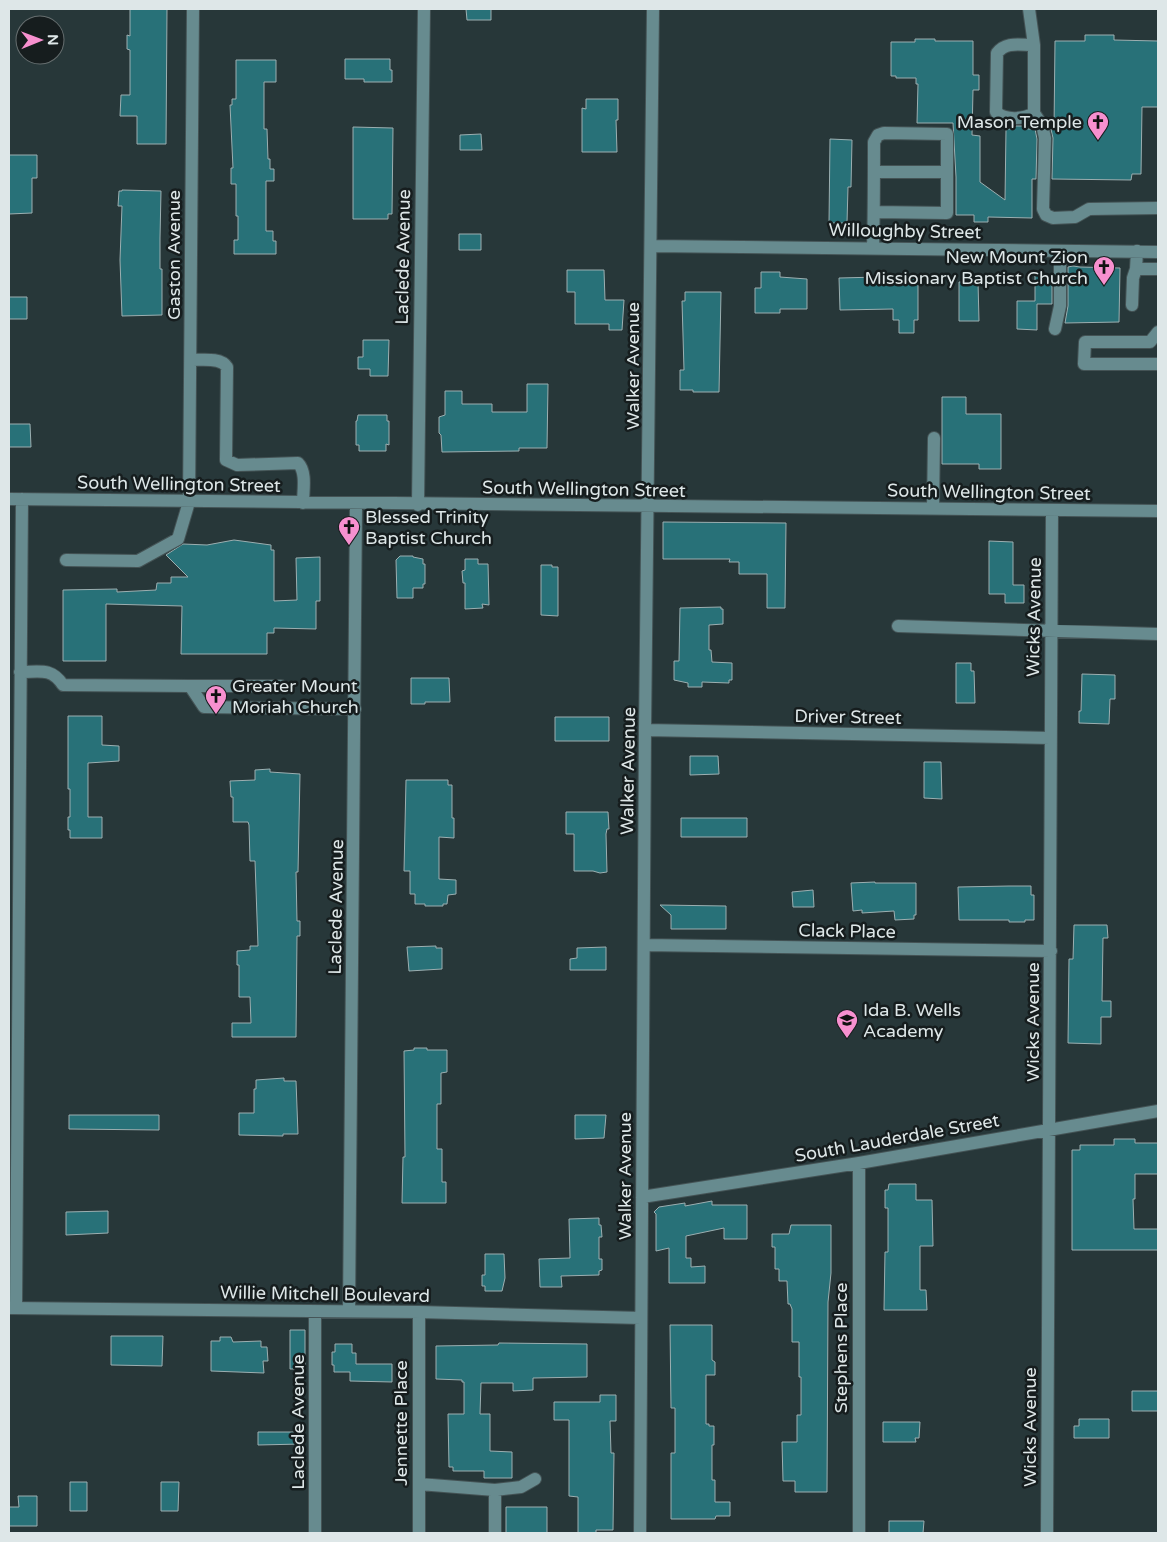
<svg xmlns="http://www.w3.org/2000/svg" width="1167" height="1542" font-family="'Varela Round',sans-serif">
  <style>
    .building { fill: #287178; stroke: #9cafb1 }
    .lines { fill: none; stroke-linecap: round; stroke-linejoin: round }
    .minor-casing { stroke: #445355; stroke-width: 14 }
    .minor { stroke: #678b8f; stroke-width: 12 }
    .labels { text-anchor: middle; stroke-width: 5; stroke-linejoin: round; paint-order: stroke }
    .poi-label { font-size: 18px; fill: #dee7e8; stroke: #161d1e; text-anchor: start }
    .street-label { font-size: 18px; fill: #dee7e8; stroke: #161d1e }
  </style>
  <rect width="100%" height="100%" fill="#273739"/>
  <path class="building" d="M130,9H167L166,144H137V116H120L121,95H130V50L127,49V35L130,36Z
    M466,9H491V20H467Z
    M1085,35H1114V40L1158,41V107H1142L1141,174H1132L1131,180L1052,179L1053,138L1051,129H1054L1055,41H1085Z
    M915,39H935V41H973V75H979V90H973L972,135L980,136V182L1005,200L1006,129H1013L1016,126H1022L1028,129H1035L1037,139L1036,179H1032V218L988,217V222H974V215H956V177L953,123H917L918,84H916V78H896V76H891V42H915Z
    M345,59H390V70H392V82H364V79H345Z
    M236,60H276V82H264V129H267L268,159H270V169H274V181H266V231H273V241H276V254H234V240H238V216H236V184H231V168H233L230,105H232V99H236Z
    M586,99H618V120H616L617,152H582V108L586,109Z
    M353,127L393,128L392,214H388V219H353Z
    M481,134L482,150H460V135Z
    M830,139L852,140L851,187H848L847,223H829Z
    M9,155H37V178H32V213L9,214Z
    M122,190L161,191L160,238V269H162V315L122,316L120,260L122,206H118L119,191H122Z
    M459,234H481V250H459Z
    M1073,266L1080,267L1120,268L1119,322L1065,323L1068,306V267Z
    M567,270H604L605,300H624L622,330H609V324H575V292H567Z
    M761,272H780V277L807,279V309H780V313H755V288H761Z
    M1035,275H1052V304H1037V330L1017,329V301H1035Z
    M918,276V320H914V333H899V320H893V309L840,310L839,278Z
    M959,282H978L979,321H959Z
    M685,292H721L719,392H693V390H680V370H684L682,301H685Z
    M9,297H27V319H9Z
    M363,340H389L388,376H370V369H358V357H363Z
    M527,384H548L547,448H519V451L442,452L441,435L439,433V417L445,415V391H462V404H492V412H527Z
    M942,397H966V414H1001V469H979V464H942Z
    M358,415H387V421H389V445L386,444V451H359V445H356V421H357Z
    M9,424H30L31,447H9Z
    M663,522L786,523L785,608H767V574H739V562H729L730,559H663Z
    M234,540L271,545V550H274V601L297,600L296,558L320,557V601H316V629L274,628V633H267V654H181L182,606L106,604V661H63V590L117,589V592L156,590L157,583H171V577H188L166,555L183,544L207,545Z
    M989,541L1013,542V585H1024V603H1005V594H989Z
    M400,556H413V557L423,559V564H425V584H423V588H413V598H397L396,560Z
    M465,559H478V564H488L489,605L482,604L483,608L465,609V583H463L462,571L465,570Z
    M541,565H552V567H558V616L541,615Z
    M721,607V609H723V624L709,625V650H711L712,662L732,663V680H729V683L702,682V687H688V683L674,680V661H679L680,608Z
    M956,663H971V671H974L975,703H956Z
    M1082,674L1115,675V699H1110L1109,724L1079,723V711H1081Z
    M411,678H449L450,702H425V704H411Z
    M68,716H102V745L119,746V761L88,763V817H102V838H70V830H68V817H70V789H68Z
    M555,717H609V741H555Z
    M690,756H718L719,774L690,775Z
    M924,762H941L942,799L924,798Z
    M270,769V772L300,774L298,872H296L297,921H300V936H297L296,1037H232V1023H251L250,997H239V965H237V951L250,950V946H258L255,861H250L249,825L248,822H233V797H231L230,781L255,780V770Z
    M406,780H448V785H452V818H454V838L439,837V879L456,880V894L448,895L447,904H443V906H425V904H415V894H410V871H404Z
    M566,812H608L609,829H607L606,834L607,872L600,873L593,871H574V834H566Z
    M681,818H747V837H681Z
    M875,882V883H916V915H914V919L895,920L894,911L862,913V910L853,911L851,883Z
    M1009,886H1031V895H1034V920H1025V922H1009V920H959L958,887Z
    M813,890L814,907H793L792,892Z
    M660,905L726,906V929H671V915Z
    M1074,925H1107L1108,938H1103L1102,1001H1111V1017H1101V1044L1068,1043L1069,959H1073Z
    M436,946V948H442V969L409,971L407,947Z
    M606,947V970H570V959L577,958V948Z
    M414,1048H427V1050H447V1072L441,1073V1104H437V1149H442V1182H446V1203H402L403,1157H405L404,1051L414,1050Z
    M284,1078V1081H296L298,1134H283V1136L239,1135V1113H254V1089H256V1080Z
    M69,1115H159V1130L69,1129Z
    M575,1115H606L604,1138L575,1139Z
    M1114,1139H1135V1143H1158V1174H1135V1199H1133L1134,1229H1158V1250H1072V1150H1080V1145H1114Z
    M889,1184H916V1200H932L933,1246H920V1290H926L927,1310H884L885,1252H888V1208H885V1190H888Z
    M712,1201V1205H747V1239H724V1228L686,1236V1258H691V1267L705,1266V1283H669V1248L656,1251V1214L654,1212L659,1207L685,1203V1206Z
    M108,1211V1233L66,1235V1212Z
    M599,1218V1225H601L602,1237H599V1259H602V1270L599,1271V1275L561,1276L562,1287H540L539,1259L570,1258L569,1219Z
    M791,1225H831V1273L828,1302L827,1492H795V1481H783L782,1442H797V1415H801V1377H799V1342H792V1309L790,1304H788L787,1281H779V1269H775V1247H772V1234H789Z
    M485,1254H504L505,1278L502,1291H485V1286H482V1275H485Z
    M670,1325H712V1360L715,1362V1375H706V1424H709V1426H714V1445H712V1480H715V1502H730V1516H716L715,1519H671V1453H675V1408H671Z
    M290,1330H305V1369H290Z
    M111,1336H163L162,1366L111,1365Z
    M220,1337H231L233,1342L261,1341V1347H267L268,1361H263L264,1373L211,1371V1341H220Z
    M499,1343L587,1344V1377L533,1378V1390L513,1391V1383H481L480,1414H490V1451L512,1452V1478H484V1471H453V1467H449L448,1414H464V1382H462V1380L436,1379V1346L498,1345Z
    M335,1344H352V1353H356V1364H392V1382L350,1381V1372H334V1365H332V1352H335Z
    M1132,1391H1158V1411H1132Z
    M600,1395H616V1421H610L611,1453H614L613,1530H596V1533H578V1497L569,1496V1420H554V1402H600Z
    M1079,1419H1109V1438H1074V1426H1079Z
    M883,1422H920L919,1438H915L916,1442H883Z
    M258,1432H302V1444L258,1445Z
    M70,1482H87V1511H70Z
    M161,1482H179L178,1511H161Z
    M18,1496H37V1526H9V1507H19Z
    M506,1507H547V1533H506Z
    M889,1521H924L923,1533H889Z"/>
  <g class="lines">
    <g class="minor-casing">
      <path id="minor" d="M1029,9L1034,45V113C1024,119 1006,121 996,112L997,53C1006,41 1020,45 1034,45
        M1034,113L1042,125L1045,138L1043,209L1046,215L1053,218L1075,217L1089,209L1158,208
        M874,172H947
        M651,246L1158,252
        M873,248C874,213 874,177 874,142L878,135L884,133L947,134V213L874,212
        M1136,269H1158
        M1132,305L1133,278L1136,269L1137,251
        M1055,329L1060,306V251
        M1158,332L1150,342H1085L1084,364H1158
        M191,360C202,360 221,357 227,367L226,460L237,465L298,463C307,472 303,491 303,503
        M9,499L1158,511
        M418,505L424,9
        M933,509L934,438
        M66,560L138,561L178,539L189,502L193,9
        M898,626L1158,634
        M20,672C39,672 51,667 63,685L190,686L204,707L355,709
        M190,686H281
        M645,730L1050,738
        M644,945L1051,951
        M642,1197L859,1163L1158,1111
        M9,1308L419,1312L641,1318
        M16,1308L22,499
        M349,1311L356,504
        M419,1484L495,1490V1533
        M495,1490L521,1487L535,1479
        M315,1533V1312
        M419,1533V1312
        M640,1533L645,730L653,9
        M859,1533V1163
        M1047,1533L1052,511"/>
    </g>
    <use href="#minor" class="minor"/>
  </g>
  <defs>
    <g id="church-pin" transform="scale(1.125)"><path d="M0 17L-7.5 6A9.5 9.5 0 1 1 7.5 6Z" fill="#f790cf" stroke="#161d1e"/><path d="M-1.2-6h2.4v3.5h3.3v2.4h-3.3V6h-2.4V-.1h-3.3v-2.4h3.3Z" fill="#111"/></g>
    <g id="school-pin" transform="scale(1.125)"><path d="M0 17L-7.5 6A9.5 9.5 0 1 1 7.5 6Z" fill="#f790cf" stroke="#161d1e"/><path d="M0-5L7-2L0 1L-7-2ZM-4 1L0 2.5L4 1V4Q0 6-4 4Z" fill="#111"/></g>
  </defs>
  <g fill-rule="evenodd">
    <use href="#church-pin" x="1098" y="122"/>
    <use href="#church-pin" x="1104" y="267"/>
    <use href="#church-pin" x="349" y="527"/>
    <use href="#church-pin" x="216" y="696"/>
    <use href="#school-pin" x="847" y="1020"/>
  </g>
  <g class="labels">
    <g class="poi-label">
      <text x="1082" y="128" text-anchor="end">Mason Temple</text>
      <text x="1088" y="263" text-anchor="end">New Mount Zion<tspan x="1088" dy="21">Missionary Baptist Church</tspan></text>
      <text x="365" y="523">Blessed Trinity<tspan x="365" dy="21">Baptist Church</tspan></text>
      <text x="232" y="692">Greater Mount<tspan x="232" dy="21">Moriah Church</tspan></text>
      <text x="863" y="1016">Ida B. Wells<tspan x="863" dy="21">Academy</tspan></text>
    </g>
    <g class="street-label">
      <text transform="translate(905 231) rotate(1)" y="6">Willoughby Street</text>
      <text transform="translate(174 255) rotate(-90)" y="6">Gaston Avenue</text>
      <text transform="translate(403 257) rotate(-89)" y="6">Laclede Avenue</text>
      <text transform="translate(633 366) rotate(-90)" y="6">Walker Avenue</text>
      <text transform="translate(179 484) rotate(1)" y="6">South Wellington Street</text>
      <text transform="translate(584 489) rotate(1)" y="6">South Wellington Street</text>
      <text transform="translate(989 492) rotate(1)" y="6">South Wellington Street</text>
      <text transform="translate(1034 617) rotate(-89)" y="6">Wicks Avenue</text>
      <text transform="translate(848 717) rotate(1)" y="6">Driver Street</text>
      <text transform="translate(628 771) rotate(-89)" y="6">Walker Avenue</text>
      <text transform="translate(336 907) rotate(-89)" y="6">Laclede Avenue</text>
      <text transform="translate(847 931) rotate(1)" y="6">Clack Place</text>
      <text transform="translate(1033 1022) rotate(-90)" y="6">Wicks Avenue</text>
      <text transform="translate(897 1138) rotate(-10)" y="6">South Lauderdale Street</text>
      <text transform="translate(625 1176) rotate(-90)" y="6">Walker Avenue</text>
      <text transform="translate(325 1294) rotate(1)" y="6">Willie Mitchell Boulevard</text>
      <text transform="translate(841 1348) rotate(-90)" y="6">Stephens Place</text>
      <text transform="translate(298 1422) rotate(-90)" y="6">Laclede Avenue</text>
      <text transform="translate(401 1423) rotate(-90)" y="6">Jennette Place</text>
      <text transform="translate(1030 1427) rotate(-90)" y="6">Wicks Avenue</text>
    </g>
  </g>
  <rect width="1167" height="1542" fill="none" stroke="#dee7e8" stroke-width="20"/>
  <g transform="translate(40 40) rotate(89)"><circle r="24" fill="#161d1e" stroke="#666e6f"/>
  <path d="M0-4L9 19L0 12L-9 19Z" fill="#f790cf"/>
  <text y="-8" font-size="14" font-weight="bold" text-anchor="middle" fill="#dee7e8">N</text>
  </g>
</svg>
